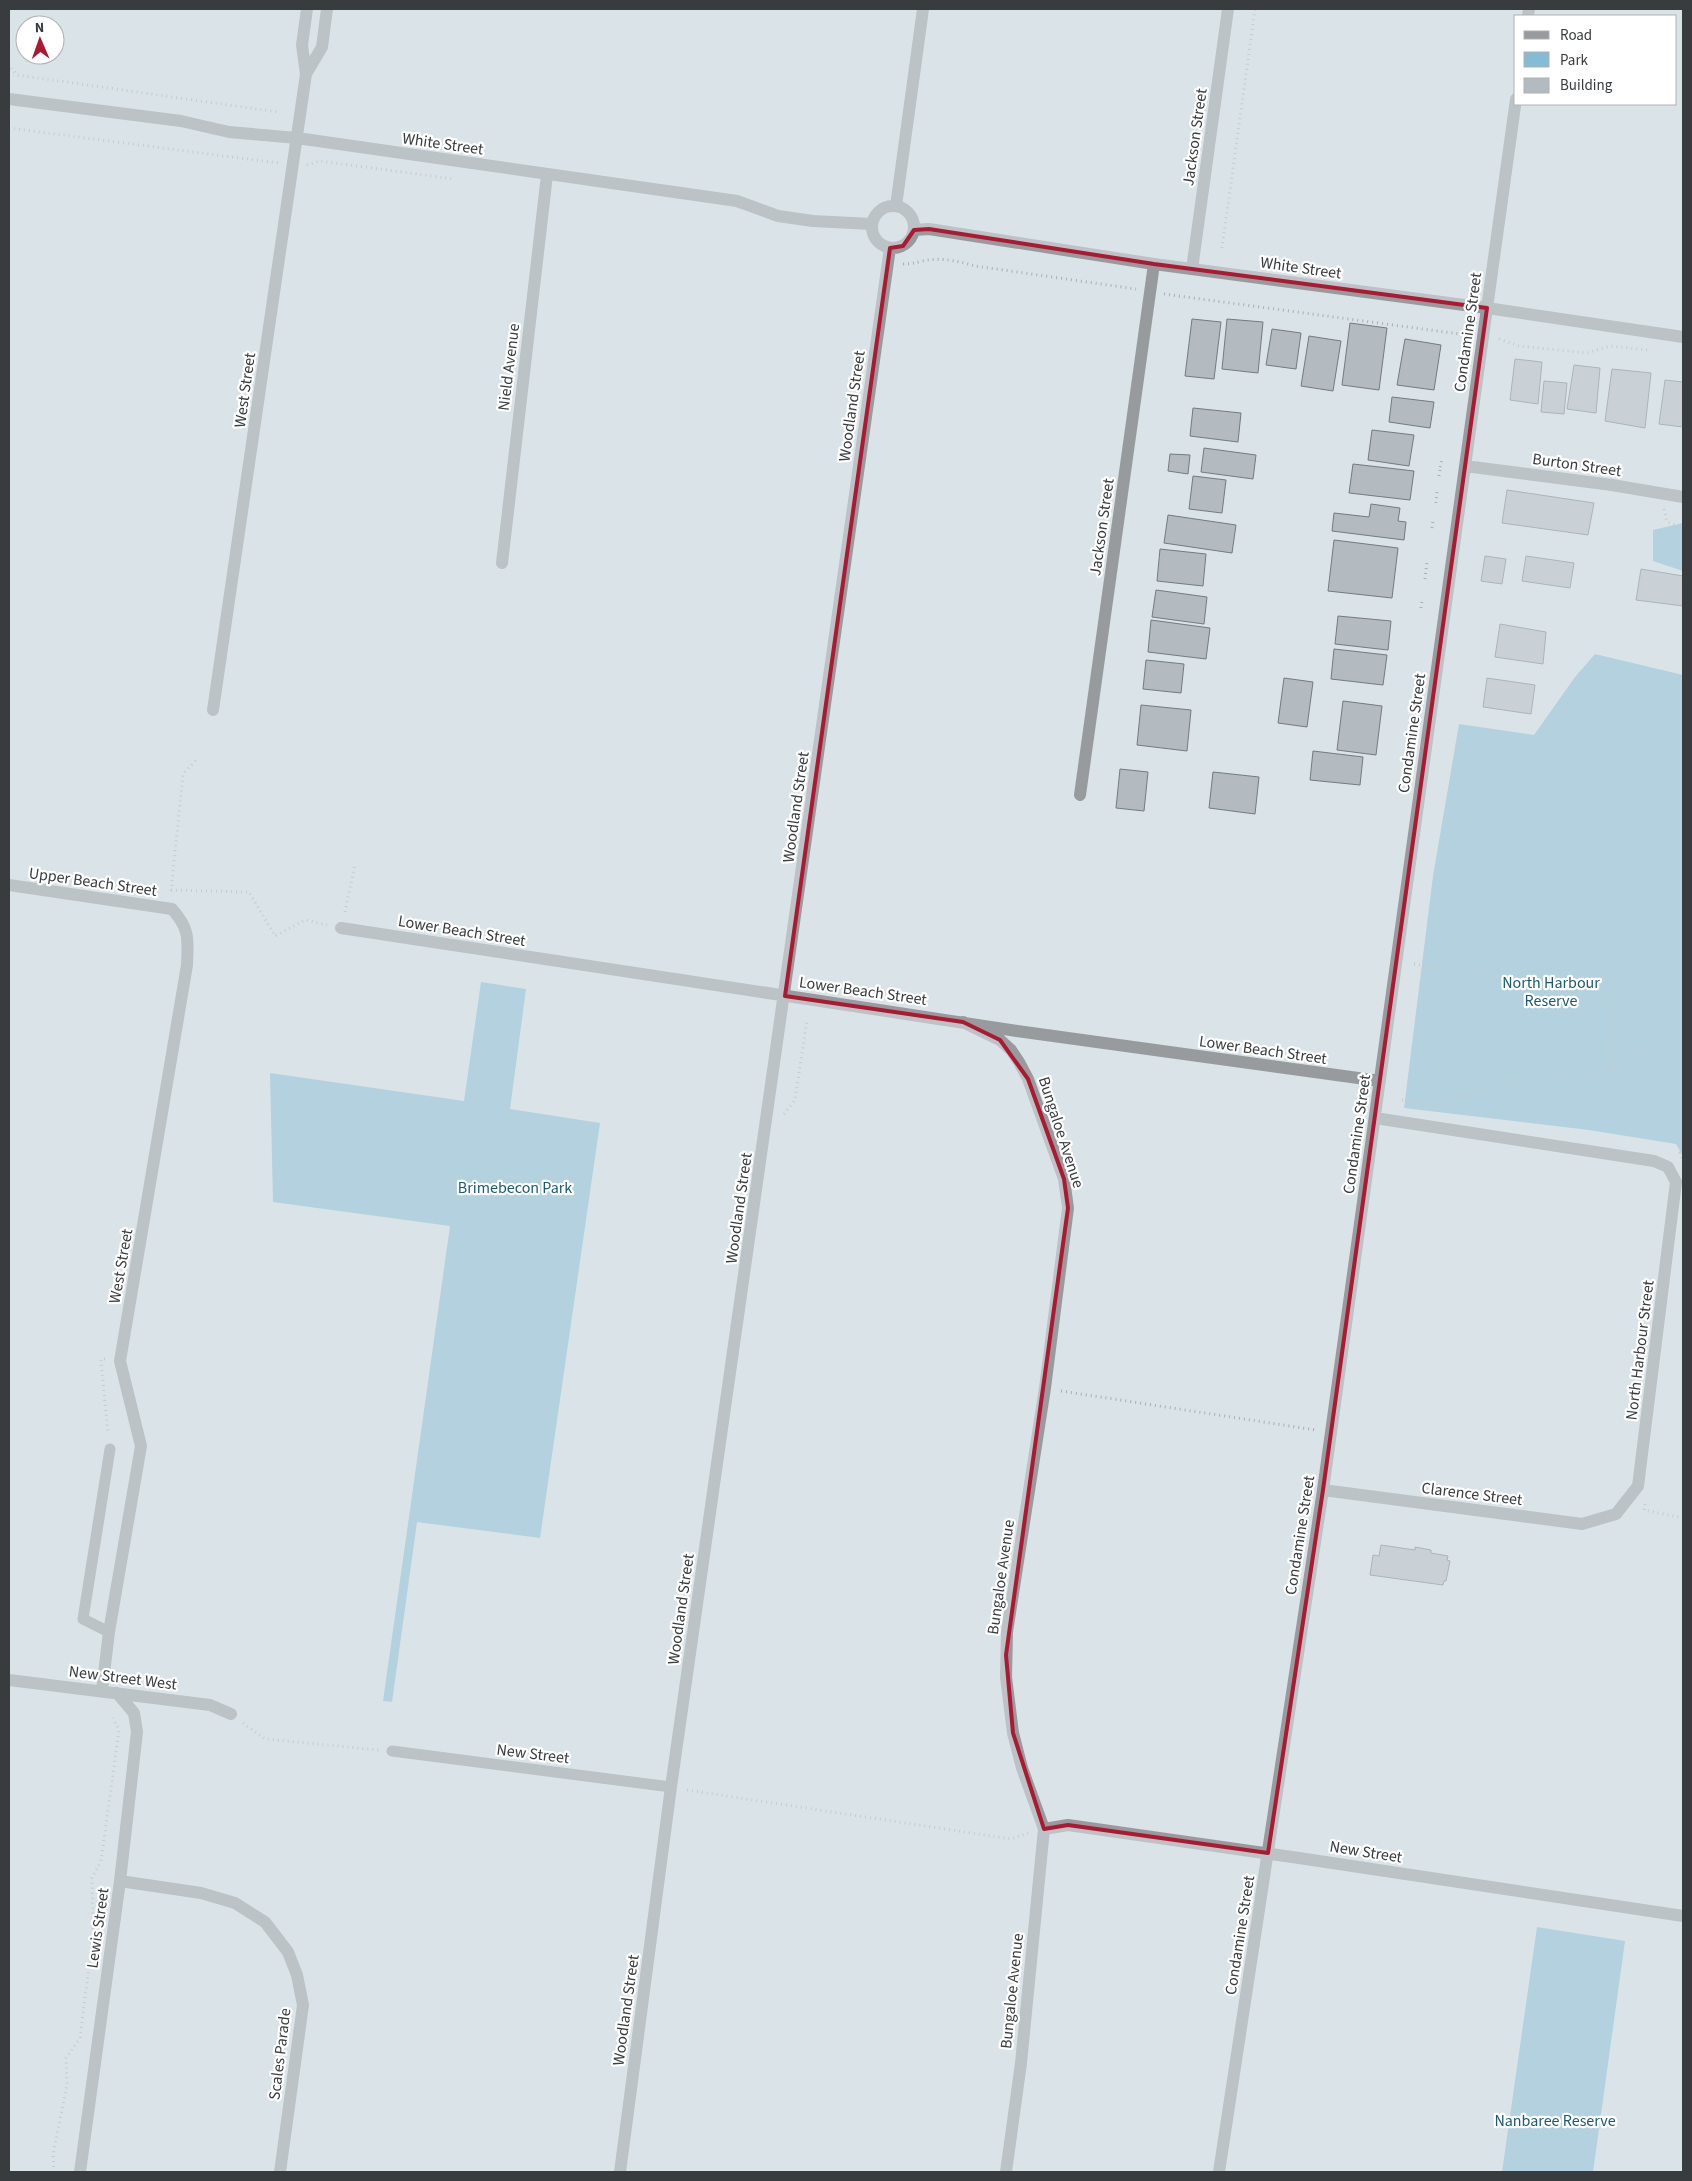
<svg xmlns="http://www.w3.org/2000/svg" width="1692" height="2181" font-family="'Source Sans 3',sans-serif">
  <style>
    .green { fill: #84bbd5 }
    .building { fill: #b3bbc0; stroke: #737b7f }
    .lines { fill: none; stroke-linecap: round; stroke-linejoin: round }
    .path { stroke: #a8b0b3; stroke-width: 3; stroke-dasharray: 1 4; stroke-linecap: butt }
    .service { stroke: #979b9d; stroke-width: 11 }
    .minor { stroke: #979b9d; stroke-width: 12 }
    .tertiary { stroke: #979b9d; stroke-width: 12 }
    .marked { fill: none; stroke: #ad1833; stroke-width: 4; stroke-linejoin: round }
    .labels { text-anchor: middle; stroke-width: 4.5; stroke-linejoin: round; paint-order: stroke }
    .street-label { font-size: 16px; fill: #383c3e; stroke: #fff }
    .park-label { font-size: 16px; fill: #1c5a74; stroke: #fff }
  </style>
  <rect width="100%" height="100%" fill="#dae3e7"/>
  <path class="green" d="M1683,523V571L1653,561V530Z
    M1595,654L1683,675V1156L1676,1144L1589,1130L1404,1108L1433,876L1459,724L1534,735L1575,677Z
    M481,982L526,989L510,1109L600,1123L540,1538L417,1522L392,1702L383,1701L450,1226L273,1202L270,1073L464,1101Z
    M1537,1927L1625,1941L1593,2172H1502Z"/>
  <path class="building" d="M1192,319L1221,322L1214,379L1185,376Z
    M1227,319L1263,322L1258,373L1222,369Z
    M1350,323L1387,328L1379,390L1342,385Z
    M1272,329L1301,333L1296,369L1266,365Z
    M1309,336L1341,341L1333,391L1301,386Z
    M1405,339L1441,345L1434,390L1397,385Z
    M1515,359L1542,362L1538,404L1510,400Z
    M1574,365L1600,368L1596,413L1567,409Z
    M1612,369L1651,373L1645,428L1605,421Z
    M1665,380L1683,382V427L1659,424Z
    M1544,381L1567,383L1564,414L1541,412Z
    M1392,397L1434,402L1430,428L1389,422Z
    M1193,408L1241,413L1238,442L1190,436Z
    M1372,430L1414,435L1409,466L1368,460Z
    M1204,448L1256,455L1253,479L1201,472Z
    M1170,454L1190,455L1188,474L1168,471Z
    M1353,464L1414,471L1410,500L1349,493Z
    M1193,476L1226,480L1222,513L1189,509Z
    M1507,490L1594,503L1588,535L1502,523Z
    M1371,504L1400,508L1398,521L1406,522L1404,540L1332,531L1334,513L1369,517Z
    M1168,515L1236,525L1232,553L1164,543Z
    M1334,540L1398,548L1392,598L1328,591Z
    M1160,549L1206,554L1203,586L1157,581Z
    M1485,556L1506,559L1502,584L1481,581Z
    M1526,556L1574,563L1570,588L1522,581Z
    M1641,569L1683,576V606L1636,600Z
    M1156,590L1207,597L1204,624L1152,617Z
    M1338,616L1391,621L1388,650L1335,644Z
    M1151,620L1210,628L1206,659L1148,652Z
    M1500,624L1546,632L1543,664L1495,657Z
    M1334,649L1387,655L1383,685L1331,679Z
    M1146,660L1184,664L1181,693L1143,689Z
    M1284,678L1313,682L1307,727L1278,723Z
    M1487,678L1535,685L1531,714L1483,707Z
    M1343,701L1382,706L1376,755L1337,750Z
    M1141,705L1191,710L1187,751L1137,745Z
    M1313,751L1363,757L1360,785L1310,780Z
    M1120,769L1148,772L1144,811L1116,808Z
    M1213,772L1259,777L1255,814L1209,808Z
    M1381,1545L1415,1550V1547L1431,1550V1553L1448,1556L1447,1560L1450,1561L1446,1581H1444L1443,1585L1370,1575L1373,1555L1379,1556Z"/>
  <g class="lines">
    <path class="path" d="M11,68L17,75L278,112
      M9,128L278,163
      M307,165L320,161L454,179
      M1222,248L1255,9
      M903,264C911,264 915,263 922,261C940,257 958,261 975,266L1136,289
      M1164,294L1467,335
      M1499,339L1519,346L1587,353L1610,346L1648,350
      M1440,467L1442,460
      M1439,476L1440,470
      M1436,503L1437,491
      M1664,509L1667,522L1683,528
      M1432,528L1433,521
      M1425,579L1427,561
      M1421,608L1422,601
      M171,890L249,892L275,936L305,920L327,925
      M171,891L183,774L197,759
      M345,912L355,864
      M1414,964L1593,990L1612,1004L1614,1010L1609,1068C1642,1045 1646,1047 1683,1059
      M1402,1100L1436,1105L1481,1090L1535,1077L1559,1070L1576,1076L1607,1074L1609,1068
      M784,1114L795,1100L807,1020
      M1682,1158L1680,1153L1683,1152
      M105,1359H101L108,1434
      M1061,1391L1316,1430
      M1645,1504L1644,1510L1683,1518
      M243,1723L265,1739L379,1750
      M687,1790L1011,1839L1028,1833
      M54,2172L53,2155L67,2085L66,2058L80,2038L93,1934L92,1878L101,1861L119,1730L113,1718"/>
    <path class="service" d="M109,1632L83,1619L110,1449
      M392,1751L671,1787"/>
    <path class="minor" d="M306,74L322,47L327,9
      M9,99L181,121L229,132L297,138L737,201L778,216L813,221L871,224
      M1192,269L1228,9
      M1465,466L1612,485L1683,497
      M502,563L547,175
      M213,710L306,74L302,45L307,9
      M1080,795L1154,264
      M9,885L172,909C190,929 188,939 187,965L120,1361L141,1446L109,1632L102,1690
      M341,928L1017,1031L1380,1081
      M963,1022L1000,1040L1011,1050L1019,1062L1028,1079L1064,1179L1068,1208L1045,1388L1007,1632L1006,1677L1013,1733L1022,1768L1044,1829L1021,2063L1006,2172
      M1323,1490L1582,1524L1616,1514L1638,1486L1676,1182L1668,1167L1654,1161L1375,1118
      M9,1680L210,1705L231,1714
      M1044,1829L1068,1825L1299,1858L1683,1916
      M120,1881L201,1893L235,1903L265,1922L288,1952L297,1975L303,2005L280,2172
      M80,2172L120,1881L137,1732L134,1713L117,1693
      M1219,2172L1323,1490L1487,308"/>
    <path class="tertiary" d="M1528,16L1529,9
      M872 227a21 21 0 1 1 42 0a21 21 0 1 1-42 0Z
      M896,206L923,9
      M914,230L929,229L1154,264L1487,308L1683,337
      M1487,308L1516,99
      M620,2172L671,1787L890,248"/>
  </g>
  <path d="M0 0H1692V2181H0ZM929,229L1154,264L1487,308L1323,1490L1268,1853L1068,1825L1044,1829L1013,1733L1006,1655L1068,1208L1064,1179L1028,1079L1000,1040L963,1022L785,996L890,248L903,246L914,230Z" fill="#dae3e7" fill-opacity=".55" fill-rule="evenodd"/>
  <path class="marked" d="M929,229L1154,264L1487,308L1323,1490L1268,1853L1068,1825L1044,1829L1013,1733L1006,1655L1068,1208L1064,1179L1028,1079L1000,1040L963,1022L785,996L890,248L903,246L914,230Z"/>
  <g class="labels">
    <g class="street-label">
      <text transform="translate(1194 137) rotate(-82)" y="6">Jackson Street</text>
      <text transform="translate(443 143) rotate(8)" y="6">White Street</text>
      <text transform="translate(1301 267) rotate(8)" y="6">White Street</text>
      <text transform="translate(1467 332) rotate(-82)" y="6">Condamine Street</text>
      <text transform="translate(508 367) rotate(-83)" y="6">Nield Avenue</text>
      <text transform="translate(244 390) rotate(-82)" y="6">West Street</text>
      <text transform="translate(851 406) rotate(-82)" y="6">Woodland Street</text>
      <text transform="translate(1577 464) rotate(8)" y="6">Burton Street</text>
      <text transform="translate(1101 527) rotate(-82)" y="6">Jackson Street</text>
      <text transform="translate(1411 733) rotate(-82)" y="6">Condamine Street</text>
      <text transform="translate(795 807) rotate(-82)" y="6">Woodland Street</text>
      <text transform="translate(93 881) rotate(8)" y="6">Upper Beach Street</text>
      <text transform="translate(462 930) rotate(9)" y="6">Lower Beach Street</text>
      <text transform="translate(863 990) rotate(8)" y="6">Lower Beach Street</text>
      <text transform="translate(1263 1049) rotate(8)" y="6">Lower Beach Street</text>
      <text transform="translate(1062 1132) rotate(72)" y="6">Bungaloe Avenue</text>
      <text transform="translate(1356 1134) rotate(-82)" y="6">Condamine Street</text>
      <text transform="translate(738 1208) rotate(-82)" y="6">Woodland Street</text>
      <text transform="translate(120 1266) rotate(-80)" y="6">West Street</text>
      <text transform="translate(1639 1350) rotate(-83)" y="6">North Harbour Street</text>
      <text transform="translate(1472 1493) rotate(7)" y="6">Clarence Street</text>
      <text transform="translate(1299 1535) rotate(-81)" y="6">Condamine Street</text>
      <text transform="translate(1000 1577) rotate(-82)" y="6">Bungaloe Avenue</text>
      <text transform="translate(680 1609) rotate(-82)" y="6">Woodland Street</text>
      <text transform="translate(123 1677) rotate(7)" y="6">New Street West</text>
      <text transform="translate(533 1753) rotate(7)" y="6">New Street</text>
      <text transform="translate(1366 1851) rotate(9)" y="6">New Street</text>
      <text transform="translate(97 1928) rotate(-82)" y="6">Lewis Street</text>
      <text transform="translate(1239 1935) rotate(-81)" y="6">Condamine Street</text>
      <text transform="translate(1011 1991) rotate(-84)" y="6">Bungaloe Avenue</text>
      <text transform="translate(625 2010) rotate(-82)" y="6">Woodland Street</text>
      <text transform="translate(279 2054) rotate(-83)" y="6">Scales Parade</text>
    </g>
    <g class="park-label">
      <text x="1551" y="988">North Harbour<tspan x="1551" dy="18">Reserve</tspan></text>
      <text x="515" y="1193">Brimebecon Park</text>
      <text x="1555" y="2126">Nanbaree Reserve</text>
    </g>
  </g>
  <rect width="1692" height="2181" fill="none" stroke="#383c3e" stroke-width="20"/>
  <rect x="1514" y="15" width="162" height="90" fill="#ffffff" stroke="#afb1b2"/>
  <rect x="1524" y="31" width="25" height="8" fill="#979b9d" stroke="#afb1b2"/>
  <text x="1560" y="40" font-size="15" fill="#383c3e">Road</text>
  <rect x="1524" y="52" width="25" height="15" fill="#84bbd5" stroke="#afb1b2"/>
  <text x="1560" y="65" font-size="15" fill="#383c3e">Park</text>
  <rect x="1524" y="78" width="25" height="15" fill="#b3bbc0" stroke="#afb1b2"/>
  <text x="1560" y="90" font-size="15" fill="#383c3e">Building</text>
  <g transform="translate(40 40) rotate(358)"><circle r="24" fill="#ffffff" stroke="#afb1b2"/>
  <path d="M0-4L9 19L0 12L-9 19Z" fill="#ad1833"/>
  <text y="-8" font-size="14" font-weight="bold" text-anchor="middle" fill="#383c3e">N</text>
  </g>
</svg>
